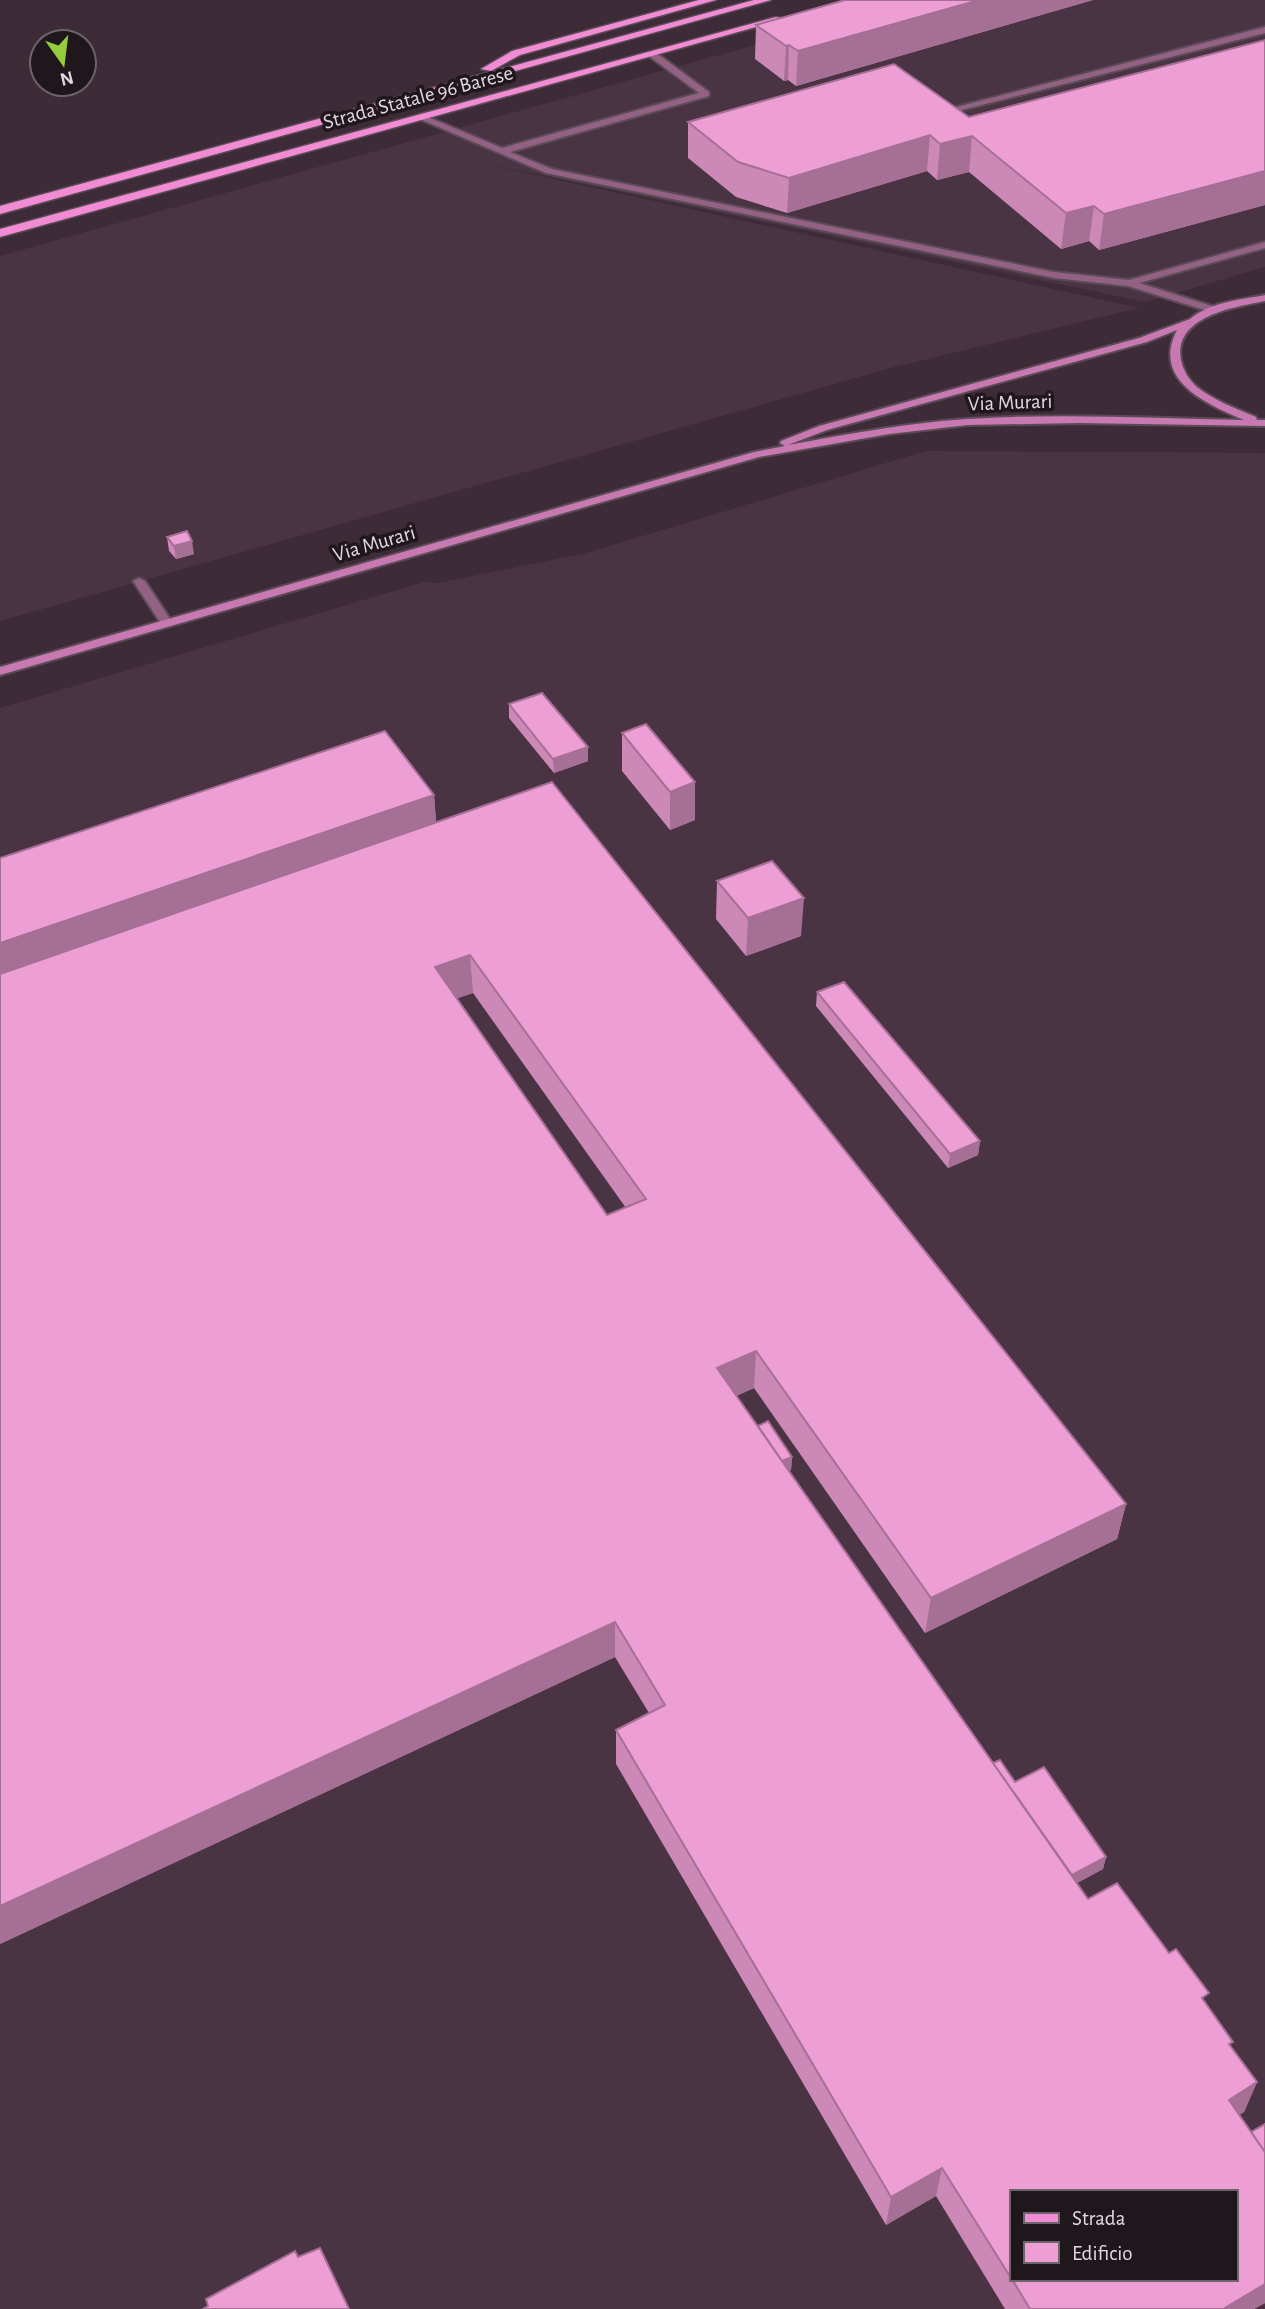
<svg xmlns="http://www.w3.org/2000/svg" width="1265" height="2309" font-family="'Alegreya Sans',sans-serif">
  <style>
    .built { fill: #4a3343; fill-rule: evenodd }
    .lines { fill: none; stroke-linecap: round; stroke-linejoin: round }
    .lane-casing { stroke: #5b4b56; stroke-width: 4 }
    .secondary-casing { stroke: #5b4b56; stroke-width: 4 }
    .primary-casing { stroke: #5b4b56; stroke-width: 3 }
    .lane { fill: #926183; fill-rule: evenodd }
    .secondary { fill: #c879b1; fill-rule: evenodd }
    .primary { fill: #f18cd4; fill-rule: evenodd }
    .wall { fill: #cc88b7; fill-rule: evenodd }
    .shaded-wall { fill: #a66f95 }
    .building { fill: #ed9ed5; stroke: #a66f95; stroke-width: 2; fill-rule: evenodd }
    .labels { text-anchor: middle; stroke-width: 7; stroke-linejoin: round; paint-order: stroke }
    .far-street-label { font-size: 21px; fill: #e3d7df; stroke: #1f171c }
  </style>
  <rect width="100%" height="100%" fill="#3d2c38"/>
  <path class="built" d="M916,0H1265V267L1145,302L459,158L1139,308L894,367L0,621V256Z
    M926,451L1265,453V2309H0V708L424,582L439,583L586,553ZM1011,2192H1235V2279H1011Z"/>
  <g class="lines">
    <g class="lane-casing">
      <path id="lane" d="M1265,27V33L942,115L937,112Z
        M649,52H655L709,92V96L510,152L552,169L1054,272L1129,280L1265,242V248L1139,283L1215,307V311L1211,312L1128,286L1054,278L546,173L415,117L423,115L502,148L699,93L649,56Z
        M139,578L145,581L172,622L170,624H162L160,622L133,581Z"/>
    </g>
    <g class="secondary-casing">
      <path id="secondary" d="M1265,295V301C1235,307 1173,316 1181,360C1183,370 1189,380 1197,387C1215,401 1235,408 1256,417L1257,420H1265V426L1079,423L968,425L889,434L759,457L0,675V667L754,452L785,446L780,443L781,441L819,426L1139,338L1190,319C1210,302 1240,300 1265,295ZM1177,330C1151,380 1206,404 1244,420C1152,418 1059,413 967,419C907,423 848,434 788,445L827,430L1147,342Z"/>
    </g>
    <g class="primary-casing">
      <path id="primary" d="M699,0H716L520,55L491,71L481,69L512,51Z
        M754,0H771L0,214V206Z
        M776,17L785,19L0,237V229Z"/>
    </g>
    <use href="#lane" class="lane"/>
    <use href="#secondary" class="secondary"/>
    <use href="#primary" class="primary"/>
  </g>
  <path class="wall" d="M845,0H1093L796,86L788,80L784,81L755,59L756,25Z
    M1265,40V205L1099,250L1089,241L1061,249L969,172L937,180L927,171L787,213L736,197L688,158V122L969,117Z
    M167,537L194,554L176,559L169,551Z
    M509,704L588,761L554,773L509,718Z
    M622,733L695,820L670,830L622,771Z
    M434,795L436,822L1126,1504L1117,1539L925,1633L754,1388L736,1396L758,1426L792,1457L791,1470L789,1471L993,1763L1106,1857L1103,1869L1077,1883L1088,1899L1205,2002L1231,2047L1257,2082L1244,2112L1239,2115L1251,2132L1265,2124V2303L1254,2309H1005L936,2196L886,2225L616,1764V1730L649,1713L615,1657L0,1944ZM473,993L626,1208L607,1215L457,998ZM1011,2192L1235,2279H1011Z
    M717,881L801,936L746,956L716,919Z
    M817,992L980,1141L978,1155L948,1168L816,1006Z"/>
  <path class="shaded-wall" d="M979,0H1093L796,86L798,51Z
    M789,45L788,80L784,81L786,46Z
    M930,135L927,171L787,213L789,178Z
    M972,136L969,172L937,180L940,144Z
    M1265,171V205L1099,250L1104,214Z
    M1094,206L1089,241L1061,249L1066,213Z
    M192,541L194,554L176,559L174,546Z
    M588,747V761L554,773L553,759Z
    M695,782V820L670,830V792Z
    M434,795L437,833L0,984V943Z
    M804,898L801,936L746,956L748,918Z
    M470,955L473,993L438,1005L435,967Z
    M980,1141L978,1155L948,1168L950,1154Z
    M756,1351L754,1388L716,1405L717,1368Z
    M792,1457L791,1470L768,1480L769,1467Z
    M1126,1504L1117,1539L925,1633L931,1598Z
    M615,1622V1657L0,1944V1906Z
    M1106,1857L1103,1869L1055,1895L1058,1883Z
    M1257,2082L1244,2112L1216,2130L1229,2100Z
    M942,2168L936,2196L886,2225L891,2197Z
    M1265,2284V2303L1254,2309H1223Z"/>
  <path class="building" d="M845,0H979L798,51L789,45L786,46L756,25Z
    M1265,40V171L1104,214L1094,206L1066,213L972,136L940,144L930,135L789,178L738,162L688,122L894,64L969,117Z
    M187,531L192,541L174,546L167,537Z
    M542,693L588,747L553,759L509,704Z
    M646,724L695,782L670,792L622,733Z
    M385,731L434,795L0,943V858Z
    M552,782L1126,1504L931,1598L756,1351L717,1368L1088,1899L1117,1883L1169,1953L1176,1949L1209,1993L1202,1998L1233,2042L1229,2044L1257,2082L1229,2100L1265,2152V2284L1223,2309H1030L1012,2279H1235V2192H1011V2278L942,2168L891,2197L616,1730L665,1705L615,1622L0,1906V974ZM470,955L646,1199L607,1215L435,967Z
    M772,861L804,898L748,918L717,881Z
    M844,982L980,1141L950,1154L817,992Z
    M768,1421L792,1457L782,1461L758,1426Z
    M1000,1760L1015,1782L1044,1767L1106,1857L1072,1875L993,1763Z
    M1265,2124V2152L1251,2132Z
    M320,2248L349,2309H203L208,2306L206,2299L295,2251L298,2257Z"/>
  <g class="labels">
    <g class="far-street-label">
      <text transform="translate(418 97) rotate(-15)" y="7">Strada Statale 96 Barese</text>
      <text transform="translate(1010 402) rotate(-2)" y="7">Via Murari</text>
      <text transform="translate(374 543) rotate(-16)" y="7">Via Murari</text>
    </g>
  </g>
  <rect x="1010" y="2190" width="228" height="91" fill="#1f171c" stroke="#6d646a" stroke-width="2"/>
  <rect x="1024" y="2213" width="35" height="10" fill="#f18cd4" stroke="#6d646a" stroke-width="2"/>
  <text x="1072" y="2225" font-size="21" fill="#e3d7df">Strada</text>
  <rect x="1024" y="2242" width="35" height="21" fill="#ed9ed5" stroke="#6d646a" stroke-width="2"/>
  <text x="1072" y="2260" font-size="21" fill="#e3d7df">Edificio</text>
  <g transform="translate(63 63) rotate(166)"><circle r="33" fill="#1f171c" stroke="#6d646a" stroke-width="2"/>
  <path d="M0-5L12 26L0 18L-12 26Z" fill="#95cc3b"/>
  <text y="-10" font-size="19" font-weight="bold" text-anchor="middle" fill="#e3d7df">N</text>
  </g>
</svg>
